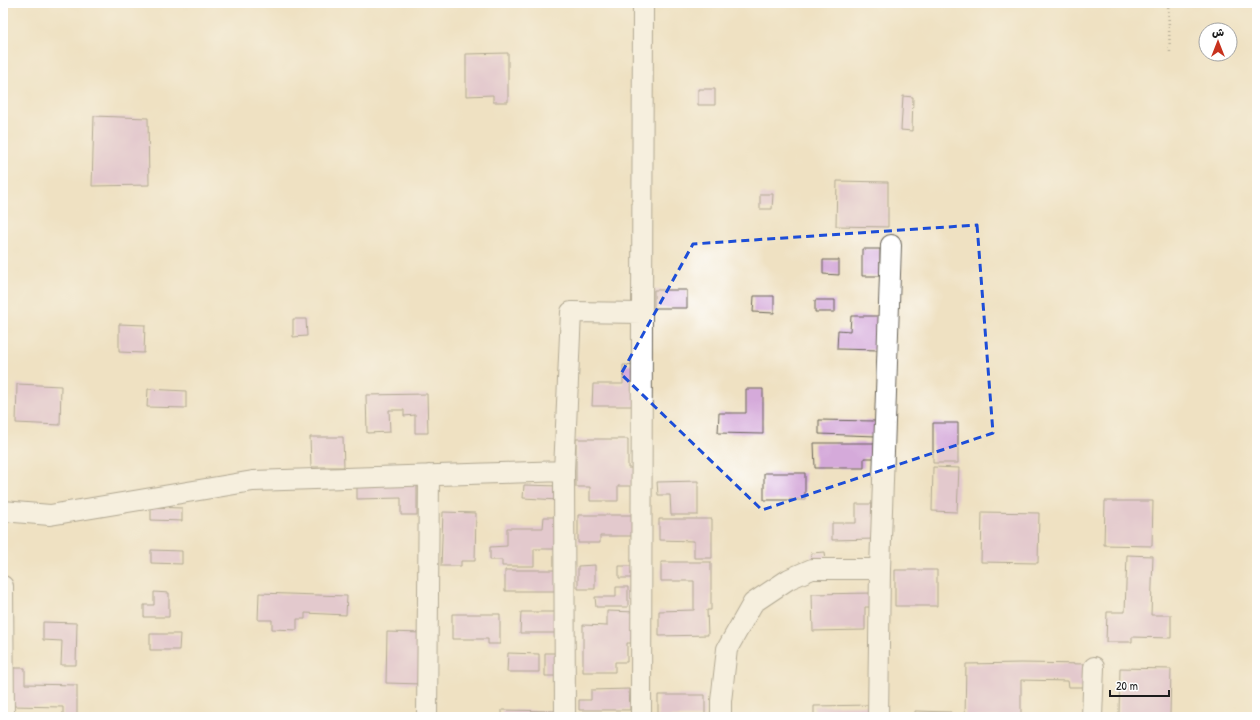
<svg xmlns="http://www.w3.org/2000/svg" width="1260" height="720" font-family="'Patrick Hand','Playpen Sans Arabic',sans-serif">
  <style>
    .building { fill: #d5aada }
    .lines { fill: none; stroke-linecap: round; stroke-linejoin: round }
    .street-casing { stroke: #666156; stroke-width: 22 }
    .path { stroke: #666156; stroke-width: 2.5; stroke-dasharray: 1 3; stroke-linecap: butt }
    .street { stroke: #fff; stroke-width: 20 }
    .marked { fill: none; stroke: #1d4ed8; stroke-width: 3; stroke-dasharray: 8 5; stroke-linejoin: round }
  </style>
  <rect width="100%" height="100%" fill="#fff"/>
  <filter id="ink" filterUnits="userSpaceOnUse"><feTurbulence type="fractalNoise" baseFrequency=".025" numOctaves="2"/><feDisplacementMap in="SourceGraphic" scale="8" xChannelSelector="R" yChannelSelector="G"/><feConvolveMatrix kernelMatrix="1 2 1 2 8 2 1 2 1" color-interpolation-filters="sRGB"/></filter>
  <filter id="wash" filterUnits="userSpaceOnUse"><feTurbulence type="fractalNoise" baseFrequency=".012" numOctaves="4" result="noise"/><feDisplacementMap in="SourceGraphic" scale="16" xChannelSelector="R" yChannelSelector="G"/><feGaussianBlur stdDeviation="0.9" result="paint"/><feColorMatrix in="noise" values="0 0 0 0 0 0 0 0 0 0 0 0 0 0 0 0 0 1.4 0 .05"/><feComposite in="paint" operator="in"/></filter>
  <g filter="url(#wash)">
    <rect width="100%" height="100%" fill="#efe1c2"/>
    <g id="blocks">
      <path class="building" d="M508,53V102H493V95L466,96V54Z
        M698,89H715V105H698Z
        M903,96L913,97L912,131L901,130Z
        M94,116L148,118L149,185L92,186Z
        M837,181L888,182V227L836,226Z
        M760,194H773L772,209H760Z
        M862,249H880V276H862Z
        M823,260H839V275L823,274Z
        M654,290H687V308H654Z
        M754,296H774V313L753,312Z
        M815,300H835V312H815Z
        M851,316H880L879,350L837,349L838,330L850,331Z
        M293,319H306L307,336L293,337Z
        M119,324L145,325L144,353L119,352Z
        M623,365H638V406H592L593,384H623Z
        M17,384L61,386L60,425L16,423Z
        M148,389L186,391V408L147,407Z
        M746,389H763V434L718,433L719,413H746Z
        M427,394L428,433H415V415L404,416V410H389L390,432L367,433L366,395Z
        M819,420L876,421V436L819,434Z
        M933,423H958V463H933Z
        M310,437H343L344,467H311Z
        M576,439H628V468H636V486H618V501H590V487H576Z
        M814,443H874V458H864V468H815Z
        M933,467L959,468L957,512L932,511Z
        M764,473H805V500H764Z
        M698,481V515H671L670,495H658L657,482Z
        M417,484V515H401V498L357,499V485Z
        M524,485L559,486V500L523,498Z
        M1105,501H1153L1152,546L1104,545Z
        M856,504H875V539L832,540V523H856Z
        M151,507L182,508V521L151,520Z
        M443,512L476,513L475,561H461V566H441Z
        M982,512L1039,513L1038,563L981,562Z
        M578,515H637V536H600V543H578Z
        M544,517H560L559,549H534V566H502V560H490V547L507,546V528H543Z
        M659,519H712V558H694V541L659,540Z
        M151,550L182,551V564L151,563Z
        M825,552L826,562L812,563L811,553Z
        M1127,555L1153,556L1151,615H1171V638L1132,637V642H1106L1107,612H1125Z
        M661,562H711V610H707L708,635L659,636V611L694,610V581H661Z
        M595,565V589H578V566Z
        M619,566H634L635,578H619Z
        M505,570H558V591H505Z
        M895,570H937V606H895Z
        M616,587H628V607H596L595,597H616Z
        M154,592L169,593V617H144V605H154Z
        M259,593L347,596L346,615L305,613V619H297V630L272,629V620H258Z
        M873,593V607H865V630L813,631L812,594Z
        M607,611L637,612V643H627V662H615V672H583V625L607,626Z
        M521,612H559V633H520Z
        M452,614H500V644H488V639H452Z
        M43,622L77,623L76,665H61L62,641L43,640Z
        M387,632L423,633L422,684L386,683Z
        M150,634H180L179,650H150Z
        M508,653L539,654V672H507Z
        M545,653H560V676H545Z
        M1021,663L1088,664V687H1069L1068,681L1021,680V717H965L966,664Z
        M13,668H25V684L77,685V717H63V707L12,706Z
        M1120,668L1171,669L1170,715L1119,714Z
        M629,689L630,710H579V700H591V690Z
        M658,695H705V717H658Z
        M872,705V717H814V706Z
        M502,710L560,711V717H502Z
        M915,711L951,712L950,717H915Z"/>
    </g>
  </g>
  <g filter="url(#ink)">
    <use href="#blocks" fill-opacity="0" stroke="#666156" stroke-width="1"/>
    <g class="lines">
      <g class="street-casing">
        <path id="street" d="M564,471L565,717
          M3,511L50,515L253,481L564,471L571,312L642,313L643,3
          M3,586L4,717
          M427,717L429,475
          M641,717L642,313
          M721,717V701L727,649L753,603L789,579L812,569H880
          M878,717L880,569L891,245
          M1092,717L1094,667"/>
      </g>
      <path class="path" d="M1168,3L1170,52"/>
      <use href="#street" class="street"/>
    </g>
  </g>
  <path d="M0 0H1260V720H0ZM977,225L993,433L762,510L621,374L693,244Z" fill="#efe1c2" fill-opacity=".55" fill-rule="evenodd"/>
  <path class="marked" d="M977,225L993,433L762,510L621,374L693,244Z"/>
  <rect width="1260" height="720" fill="none" stroke="#fff" stroke-width="16"/>
  <g transform="translate(1218 42)"><circle r="19" fill="#ffffff" stroke="#a4a4a4"/>
  <path d="M0-3L7 15L0 10L-7 15Z" fill="#c8321e"/>
  <text y="-6" font-size="11" font-weight="bold" text-anchor="middle" fill="#1c1c1c">ش</text>
  </g>
  <path d="M1110 690v6h59v-6" fill="none" stroke="#1c1c1c" stroke-width="2"/>
  <text x="1116" y="690" font-size="12" fill="#1c1c1c" stroke="#ffffff" stroke-width="3" paint-order="stroke">20 m</text>
</svg>
